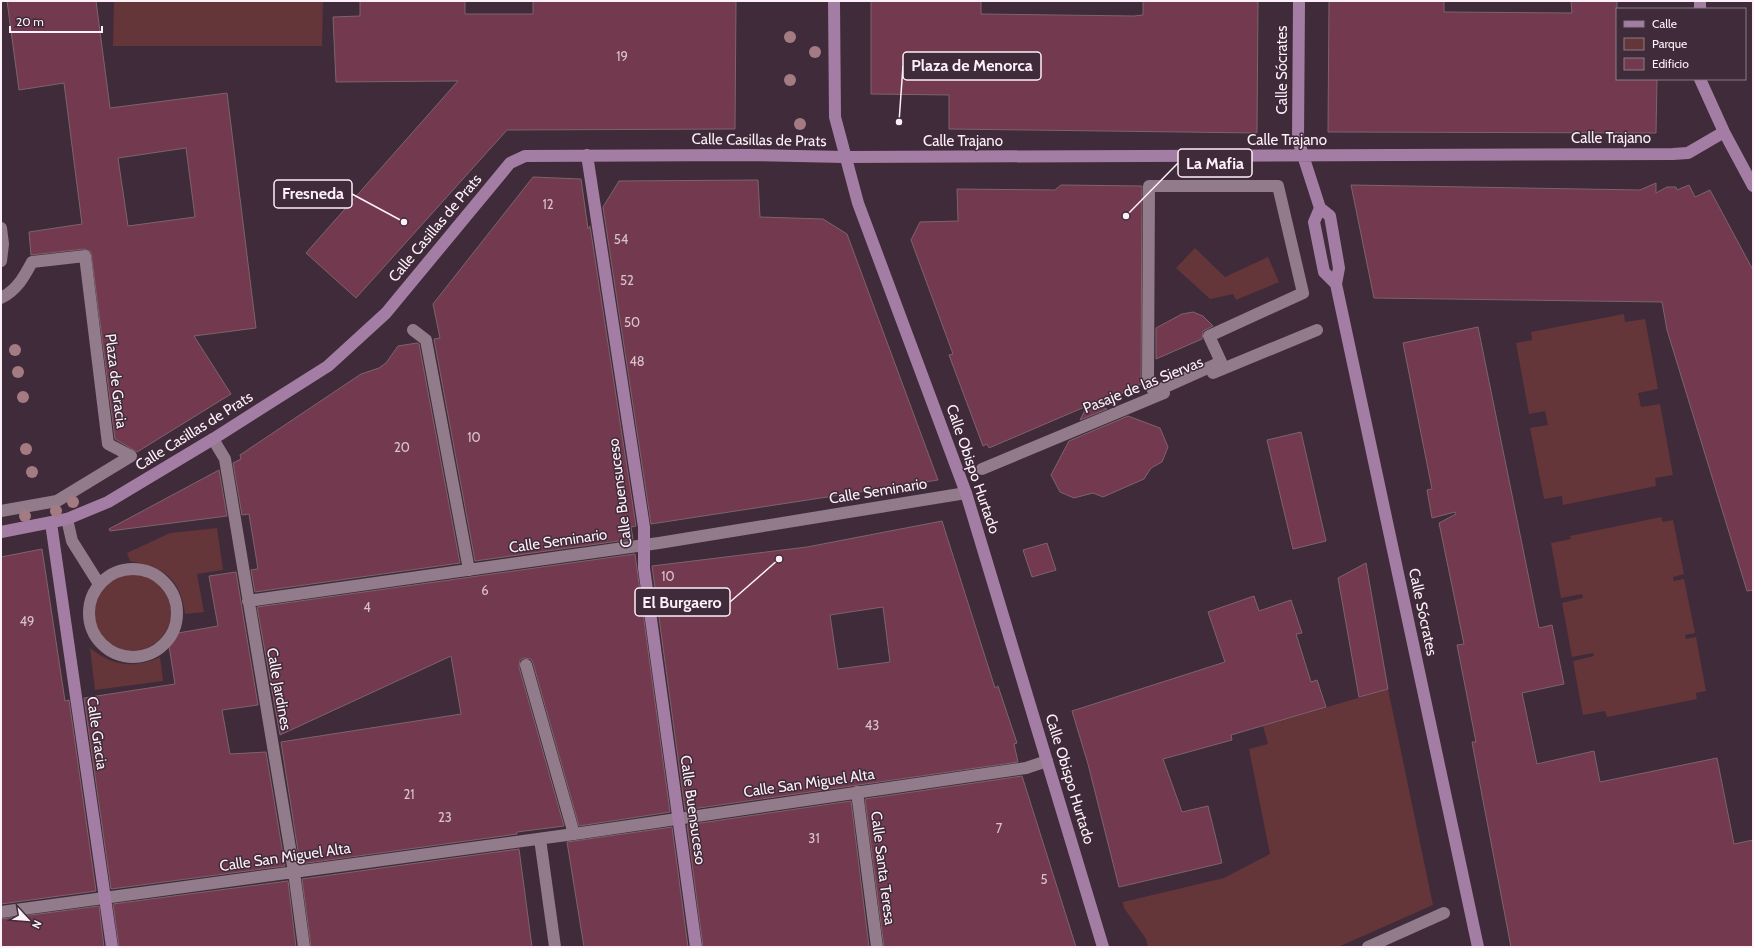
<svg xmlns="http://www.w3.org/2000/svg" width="1754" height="948" font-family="Cabin,sans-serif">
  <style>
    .green { fill: #643639 }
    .building { fill: #733a4f; stroke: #7d636b; fill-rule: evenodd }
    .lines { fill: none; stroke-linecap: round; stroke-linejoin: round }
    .lane { stroke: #927b8a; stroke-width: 12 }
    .street { stroke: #927b8a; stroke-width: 12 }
    .secondary { stroke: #a47da4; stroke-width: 12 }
    .tree { fill: #a47b82 }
    .labels { text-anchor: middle; stroke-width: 3; stroke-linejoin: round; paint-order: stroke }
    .number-label { font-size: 13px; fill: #dac2ce }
    .street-label { font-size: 15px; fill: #fdf0f8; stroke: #3f2b39 }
    .leader { fill: none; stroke: #fdf0f8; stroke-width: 1.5 }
    .callout-dot { fill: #fdf0f8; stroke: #3f2b39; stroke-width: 1.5 }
    .callout { fill: #3f2b39; stroke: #fdf0f8; stroke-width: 1.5 }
    .callout-label { font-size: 16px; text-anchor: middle; font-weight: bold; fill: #fdf0f8 }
  </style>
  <rect width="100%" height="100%" fill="#3f2b39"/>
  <path class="green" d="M114,1H323L322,46H113Z
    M1195,248L1225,277L1268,257L1279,282L1236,300L1233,294L1210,299L1176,268Z
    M1624,314L1625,322L1645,319L1658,389L1638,393L1641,407L1660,404L1673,475L1655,478L1656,486L1563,505L1562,496L1544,499L1530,428L1548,425L1545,411L1529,414L1516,343L1532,340L1531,332Z
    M1661,517L1663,522L1673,520L1684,574L1673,577L1674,581L1684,579L1695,633L1685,635L1686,639L1696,637L1706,691L1696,693L1697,699L1607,717L1605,711L1583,715L1573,661L1594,656L1593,653L1572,657L1562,603L1583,598L1582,594L1561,598L1551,543L1571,539L1570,536Z
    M217,528L223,570L197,574L204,612L185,614C181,578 163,567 130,561L127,553L170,533Z
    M93 612a39 39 0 1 1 78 0a39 39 0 1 1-78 0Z
    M90,648C112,666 134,669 160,657L163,681L95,690Z
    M1388,689L1433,905L1338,947H1148L1146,939L1124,908L1123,902L1224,878L1270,854L1249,749L1268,744L1263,726Z"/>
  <path class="building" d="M7,1H96L110,108L227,93L256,328L194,336L231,394L137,452L115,439L91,252L84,249L31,255L29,232L82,224L64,83L19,90ZM186,148L195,217L128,226L118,158Z
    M360,1H465V14H533V1H736L735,129L507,130L356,298L306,253L458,81L336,82L333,17L360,16Z
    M871,1H981V14L1134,16L1143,15V1H1258L1257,133L949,129V95L871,94Z
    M1329,1H1444V12L1572,13L1571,1H1617V79H1657L1656,133L1328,132Z
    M533,177L581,179L588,229L590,226L636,526L631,527L633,539L475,561L434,339L440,338L433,304Z
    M758,180L760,217L823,219L847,234L938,480L651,524L603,207L619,181Z
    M1656,183V193L1667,187H1676L1677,190L1689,185L1695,197L1710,190L1753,270V590L1747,591L1667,330L1662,302L1374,298L1351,185L1640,190Z
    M1061,185L1142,186L1141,384L1097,405L1107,409L1080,420L1087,406L989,448L987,444L983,446L949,355L953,354L911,240L920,222L958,221L957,189L1055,190Z
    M1193,312L1203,316L1213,326L1203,331L1202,339L1156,359V328L1182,314Z
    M1478,327L1539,628L1552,625L1564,684L1522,693L1537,764L1594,751L1600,782L1717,758L1734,844L1753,840V947H1511L1481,790L1472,742H1476L1457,645L1464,644L1439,523L1456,514L1455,512L1432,518L1427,490L1432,489L1403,343Z
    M417,343L419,344L460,563L255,592L251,570L258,569L249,514L242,515L233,463L241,459L240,455L361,374L379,368L386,363L398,346Z
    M1128,416L1160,428L1168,447L1162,462L1151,468L1144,479L1103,497L1093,493L1074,498L1060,492L1051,475L1069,441Z
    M1301,432L1326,541L1293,549L1267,440Z
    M219,470L227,516L110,531L109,529Z
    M942,521L995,688L998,686L1017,743L1014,744L1018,762L685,810L652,566L807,547ZM883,607L890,662L838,669L830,615Z
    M1047,543L1056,570L1032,577L1023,550Z
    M42,549L65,701L69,700L96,891L1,904V557Z
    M635,554L670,812L579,826L533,663L531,659L524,658L520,660L519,667L564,826L517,832V834L300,864L281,742L461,714L451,656L280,735L257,607Z
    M1366,563L1388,689L1359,697L1338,578Z
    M236,572L258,705L222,710L230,754L266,752L285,866L111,889L84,698L175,684L169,646L178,633L218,626L209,576Z
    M1254,596L1259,611L1291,600L1302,633L1296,634L1311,682L1317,680L1326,707L1231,735L1232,740L1163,759L1182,812L1208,806L1222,863L1119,887L1088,764L1072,711L1225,662L1208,612Z
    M1022,776L1076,947H884L865,799Z
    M851,801L869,947H703L687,825Z
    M672,827L688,947H584L567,842Z
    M519,849L532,947H311L302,879Z
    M288,881L296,947H119L113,904Z
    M99,906L104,947H1V919Z"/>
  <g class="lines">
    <path class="lane" d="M67,519L72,541L99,584
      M89 613a44 44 0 1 1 88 0a44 44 0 1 1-88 0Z"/>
    <path class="street" d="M1149,186H1278L1303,293L1209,336L1221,362L1154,392L1148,380Z
      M1,228L3,244L1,261
      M1,298C17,290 24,277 32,262L85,256L108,444L131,456L57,501L1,511
      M413,330L426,340L469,570
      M1213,373L1317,330
      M213,439L225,459L294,872L304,947
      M982,469L1164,393
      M248,601L659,543L966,493
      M526,665L574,834
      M857,792L877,947
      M540,839L555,947
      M1,912L574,834L1026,768L1047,761
      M1368,947L1444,913"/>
    <path class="secondary" d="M834,1L835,117L858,203L966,493L1103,947
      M1299,1L1298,140L1320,208L1314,222L1324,272L1336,284
      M1700,1V9
      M1700,79L1724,132L1753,186
      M587,155L644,527V568L696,947
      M1320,208L1330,216L1339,268L1336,284L1478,947
      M51,523L112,947
      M1,532L67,519L108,502L213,439L328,366L386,313L510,163L525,156L749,155L844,157L1673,154L1688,153L1724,132"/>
  </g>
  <g class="tree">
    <circle cx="790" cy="37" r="6"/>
    <circle cx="815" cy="52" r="6"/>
    <circle cx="790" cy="80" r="6"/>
    <circle cx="800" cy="124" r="6"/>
    <circle cx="15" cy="350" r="6"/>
    <circle cx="18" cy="372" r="6"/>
    <circle cx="23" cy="397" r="6"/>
    <circle cx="26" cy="449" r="6"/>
    <circle cx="32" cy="472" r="6"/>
    <circle cx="73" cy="502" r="6"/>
    <circle cx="56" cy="511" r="6"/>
    <circle cx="25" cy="516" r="6"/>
  </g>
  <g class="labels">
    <g class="number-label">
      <text x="622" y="61">19</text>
      <text x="548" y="209">12</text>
      <text x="621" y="244">54</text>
      <text x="627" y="285">52</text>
      <text x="632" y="327">50</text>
      <text x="637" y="366">48</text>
      <text x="474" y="442">10</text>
      <text x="402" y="452">20</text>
      <text x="668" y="581">10</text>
      <text x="485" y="595">6</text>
      <text x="367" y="612">4</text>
      <text x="27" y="626">49</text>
      <text x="872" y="730">43</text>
      <text x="409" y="799">21</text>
      <text x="445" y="822">23</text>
      <text x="999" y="833">7</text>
      <text x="814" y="843">31</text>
      <text x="1044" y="884">5</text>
    </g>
    <g class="street-label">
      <text transform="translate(1282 70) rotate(-90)" y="5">Calle Sócrates</text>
      <text x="1611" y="143">Calle Trajano</text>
      <text transform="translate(759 140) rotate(1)" y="5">Calle Casillas de Prats</text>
      <text x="1287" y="145">Calle Trajano</text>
      <text x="963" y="146">Calle Trajano</text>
      <text transform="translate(435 228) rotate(-50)" y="5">Calle Casillas de Prats</text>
      <text transform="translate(116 381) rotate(83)" y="5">Plaza de Gracia</text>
      <text transform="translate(1143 385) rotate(-22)" y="5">Pasaje de las Siervas</text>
      <text transform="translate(194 431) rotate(-32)" y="5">Calle Casillas de Prats</text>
      <text transform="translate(973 469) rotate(71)" y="5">Calle Obispo Hurtado</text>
      <text transform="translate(878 491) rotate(-9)" y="5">Calle Seminario</text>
      <text transform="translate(620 493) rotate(-97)" y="5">Calle Buensuceso</text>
      <text transform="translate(558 541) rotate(-8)" y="5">Calle Seminario</text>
      <text transform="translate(1423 612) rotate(78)" y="5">Calle Sócrates</text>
      <text transform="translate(279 689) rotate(80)" y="5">Calle Jardines</text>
      <text transform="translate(97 733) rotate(82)" y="5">Calle Gracia</text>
      <text transform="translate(1070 779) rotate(73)" y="5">Calle Obispo Hurtado</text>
      <text transform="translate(809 783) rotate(-8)" y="5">Calle San Miguel Alta</text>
      <text transform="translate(693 810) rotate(82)" y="5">Calle Buensuceso</text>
      <text transform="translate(285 857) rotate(-8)" y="5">Calle San Miguel Alta</text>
      <text transform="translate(883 868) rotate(83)" y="5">Calle Santa Teresa</text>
    </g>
  </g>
  <path class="leader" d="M899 122L903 66M1126 216L1178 163M404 222L352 194M779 559L730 602"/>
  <g class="callout-dot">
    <circle cx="899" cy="122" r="4"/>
    <circle cx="1126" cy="216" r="4"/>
    <circle cx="404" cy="222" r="4"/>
    <circle cx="779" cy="559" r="4"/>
  </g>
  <g class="callout">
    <rect x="903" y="52" width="138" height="28" rx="4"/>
    <rect x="1178" y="149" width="74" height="28" rx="4"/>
    <rect x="274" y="180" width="78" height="28" rx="4"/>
    <rect x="635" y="588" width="95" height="28" rx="4"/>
  </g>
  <g class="callout-label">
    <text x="972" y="71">Plaza de Menorca</text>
    <text x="1215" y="169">La Mafia</text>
    <text x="313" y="199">Fresneda</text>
    <text x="682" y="608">El Burgaero</text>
  </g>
  <rect width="1754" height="948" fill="none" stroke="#fdf0f8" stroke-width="4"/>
  <rect x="1616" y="8" width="130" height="72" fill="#3f2b39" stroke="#8b7a85"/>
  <rect x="1624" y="21" width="20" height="6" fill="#a47da4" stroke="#8b7a85"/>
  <text x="1652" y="28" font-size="12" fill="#fdf0f8">Calle</text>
  <rect x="1624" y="38" width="20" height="12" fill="#643639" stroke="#8b7a85"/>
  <text x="1652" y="48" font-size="12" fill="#fdf0f8">Parque</text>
  <rect x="1624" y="58" width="20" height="12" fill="#733a4f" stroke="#8b7a85"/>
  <text x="1652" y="68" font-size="12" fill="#fdf0f8">Edificio</text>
  <g transform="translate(28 920) rotate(116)" stroke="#3f2b39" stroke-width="3" paint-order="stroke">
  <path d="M0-3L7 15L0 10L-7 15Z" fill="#fdf0f8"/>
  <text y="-6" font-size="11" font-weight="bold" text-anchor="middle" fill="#fdf0f8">N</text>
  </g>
  <path d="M10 26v6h92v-6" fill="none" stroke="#fdf0f8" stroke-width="2"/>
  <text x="16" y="26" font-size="12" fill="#fdf0f8" stroke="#3f2b39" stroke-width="3" paint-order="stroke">20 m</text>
</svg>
